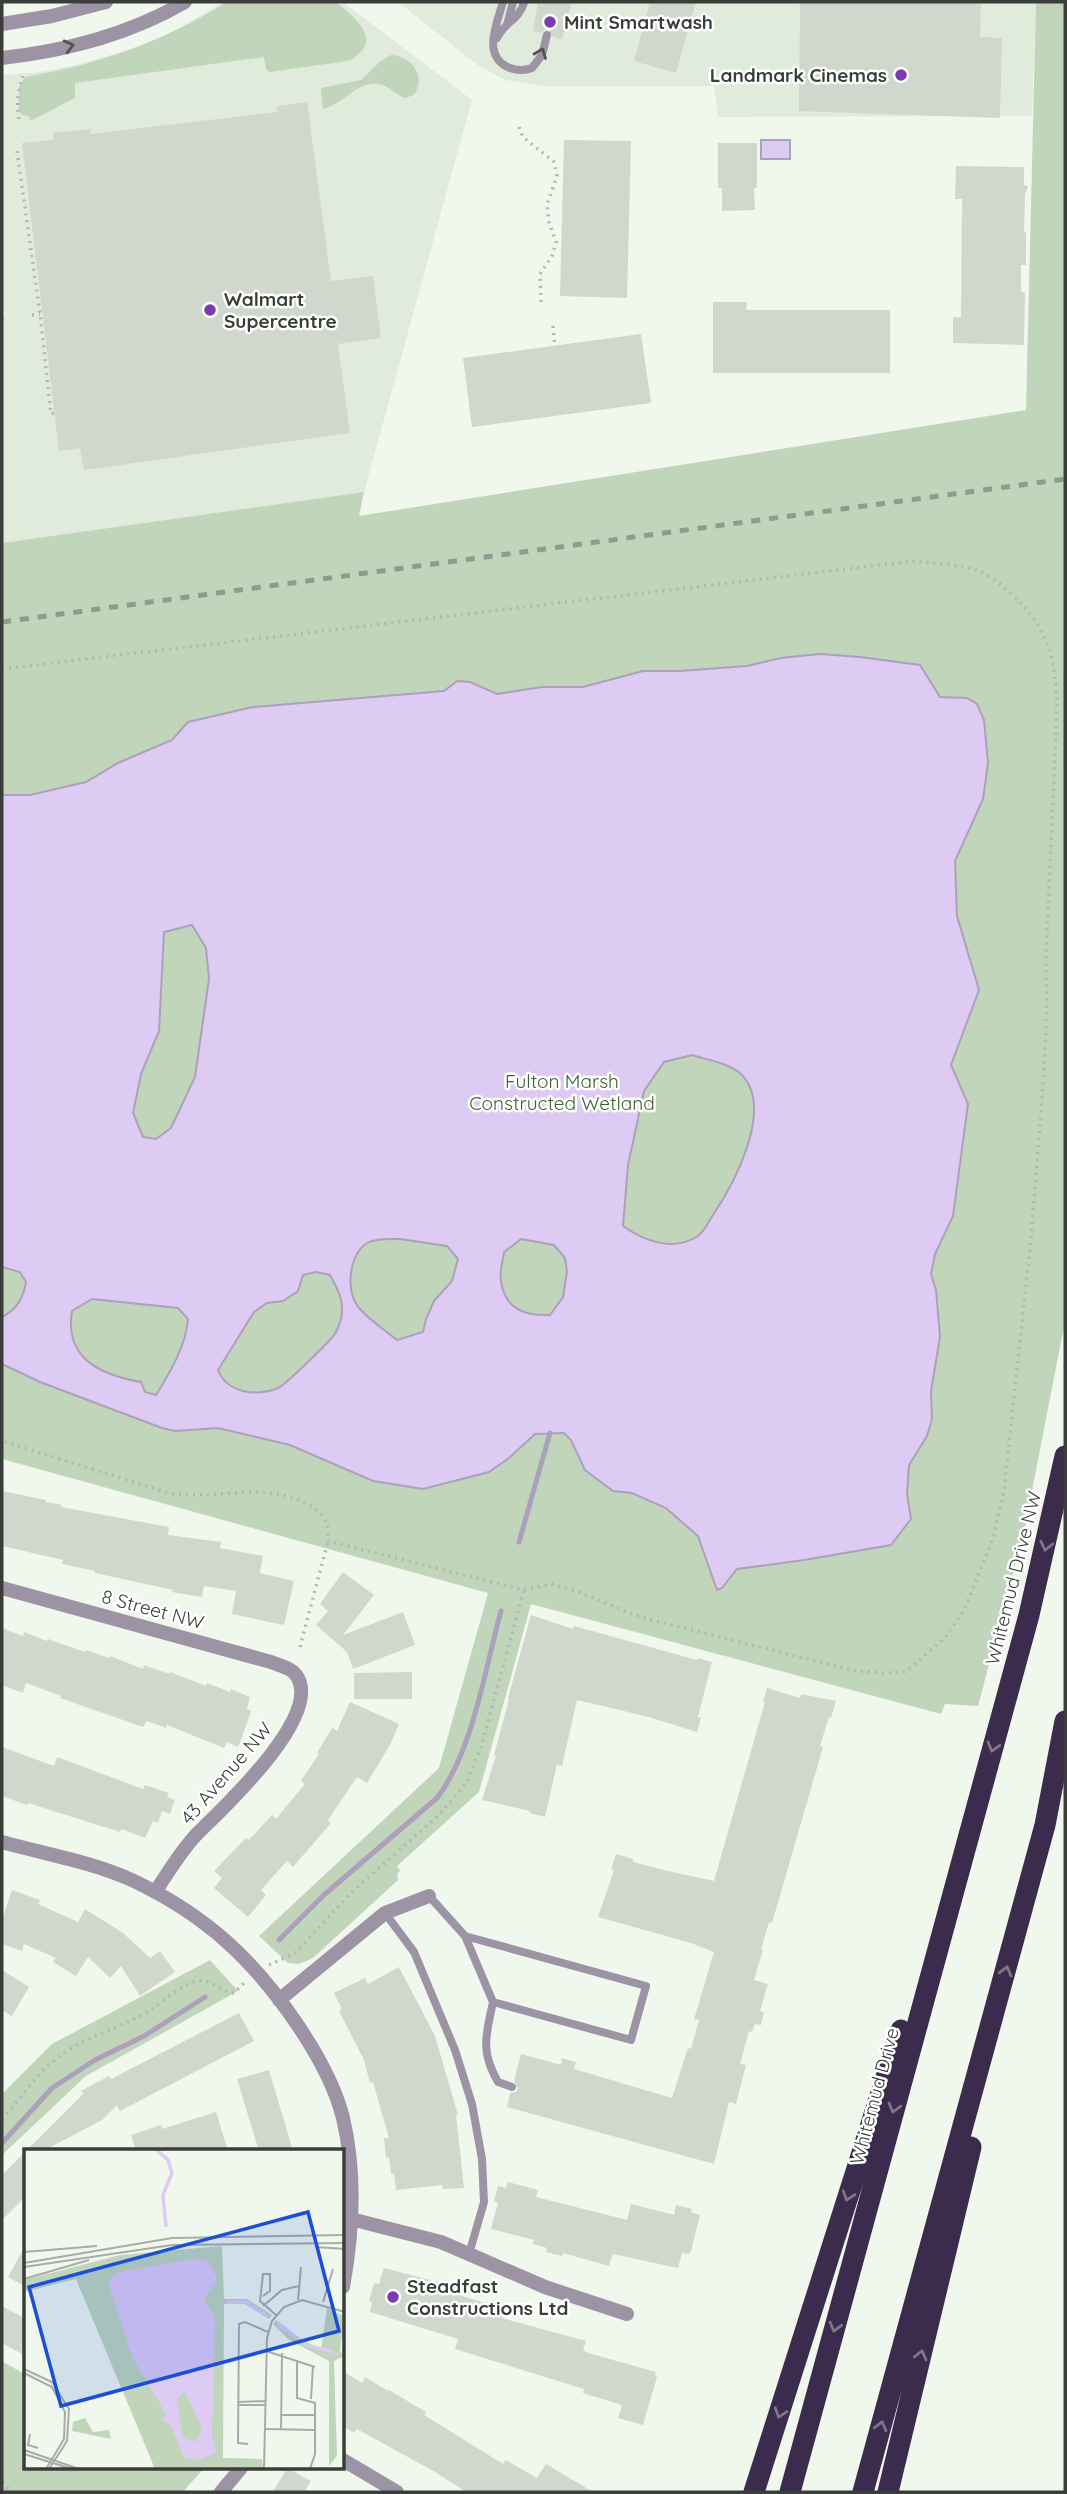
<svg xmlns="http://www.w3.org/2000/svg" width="1067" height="2494" font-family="Quicksand,sans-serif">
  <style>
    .built { fill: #e0ebdc }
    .green { fill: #c0d5b9 }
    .water { fill: #decbf4; stroke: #ada0bc; stroke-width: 2; fill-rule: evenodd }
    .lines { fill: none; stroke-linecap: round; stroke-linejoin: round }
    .stream { stroke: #ada0bc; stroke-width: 5 }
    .building { fill: #d0d7cd }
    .path { stroke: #b2b8af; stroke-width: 3.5; stroke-dasharray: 2 5; stroke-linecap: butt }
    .service { stroke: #9c94a5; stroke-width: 8 }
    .minor { stroke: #9c94a5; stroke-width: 14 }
    .tertiary { stroke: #9c94a5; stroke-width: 14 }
    .motorway { stroke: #3b2b4c; stroke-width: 21 }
    .rail { stroke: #939991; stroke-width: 5; stroke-dasharray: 9 9; stroke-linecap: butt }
    .oneway { stroke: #525354 }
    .oneway2 { stroke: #80758b }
    .poi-dot { fill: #7c3bb0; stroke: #fff; stroke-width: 2.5 }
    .labels { text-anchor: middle; stroke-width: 5; stroke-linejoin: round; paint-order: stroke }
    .poi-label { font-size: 19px; font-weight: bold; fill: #3a3d39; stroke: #fff; text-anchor: start }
    .park-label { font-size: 19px; fill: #3c632f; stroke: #fff }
    .street-label { font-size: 19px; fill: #3a3d39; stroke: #fff }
    .inset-river { fill: none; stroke: #decbf4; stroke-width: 3.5 }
    .inset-road { fill: none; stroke: #a7ada5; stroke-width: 2 }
    .view { fill: #1d4ed8; fill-opacity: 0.15; stroke: #1d4ed8; stroke-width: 3.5 }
    .inset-edge { fill: none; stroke: #3a3d39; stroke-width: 3.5 }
  </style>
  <rect width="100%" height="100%" fill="#f0f8ed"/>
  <path class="built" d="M223,2H343L472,100L364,492L2,543V75L41,72L80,64L128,50L171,33Z
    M398,2H1036L1032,116L718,117L714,86H541L505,80L479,66Z"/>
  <path class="green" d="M227,2H336C356,18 386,42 348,61L269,72L266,69L264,57L75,83V98L30,121L29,116L23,115L19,112V87L25,77C100,64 162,42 227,2Z
    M1036,2H1065V1321L1025,1527L978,1706L945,1704L941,1714L531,1604L479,1792L397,1866L400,1871L397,1874L398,1880L313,1958L299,1964L288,1963L259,1936L439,1768L488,1593L2,1459V543L364,492L359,516L1026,410Z
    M391,55C412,56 427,77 414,95L405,98C396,95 389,86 379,84C358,80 341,106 323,109L321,88L361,80L382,60Z
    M210,1960L238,1991L86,2076L2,2155V2094L52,2044Z
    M2,2361L26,2375V2468H204L183,2492H2Z"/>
  <path class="water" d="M761,140H790V159H761Z
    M820,654L860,657L920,665L940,697L967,698L977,704L984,720L988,763L983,799L955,861L957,916L979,990L951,1065L968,1104L953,1216L935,1254L931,1274L936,1290L940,1337L931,1391L932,1419L927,1436L909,1465L907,1494L911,1519L891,1545L804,1560L737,1569L722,1588L717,1590L698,1536L666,1508L632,1493L613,1491L585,1470L571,1440L564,1433L535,1434L509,1458L489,1472L423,1489L373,1481L290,1445L218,1428L175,1431L162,1428L40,1382L2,1364V1317C17,1309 23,1299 26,1282L20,1272L2,1267V795H30L86,782L118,763L172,740L188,722L253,707L444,691L457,681L470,682L497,694L542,687H583L643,671H680L747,666L781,658ZM192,925L206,948L209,979L195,1077L171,1128L156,1139L143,1137L133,1113L141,1074L159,1031L164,932ZM692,1055C707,1060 730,1063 742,1075C774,1109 734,1184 713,1215C709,1221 704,1232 698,1236C673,1252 644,1241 623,1226L628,1165L644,1091L664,1062ZM400,1239L447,1246L458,1259L452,1281L434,1301L426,1319L423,1332L397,1340C385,1330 369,1320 359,1308C345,1291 349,1255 367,1243C375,1238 391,1239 400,1239ZM521,1239L554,1245L565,1258L567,1272L563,1297L550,1315C524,1316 505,1309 501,1281C499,1272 503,1261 504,1252ZM316,1272L330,1275C336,1286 343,1298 342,1311C342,1317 339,1326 336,1332C333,1339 285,1385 278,1388C256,1397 227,1393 218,1370L254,1312L267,1303L283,1301L298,1291L303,1275ZM92,1299L178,1308L188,1319C186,1346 170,1372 156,1395L145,1392L141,1382C101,1375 64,1359 72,1311Z"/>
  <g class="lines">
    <path class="stream" d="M519,1542L550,1433
      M279,1940L325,1894L437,1798C473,1751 485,1669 501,1611
      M2,2143L52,2088L95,2060L144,2036L205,1997"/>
  </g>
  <path class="building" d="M538,2H572L562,39L553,37L549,29H545L541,33L533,31Z
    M650,2H696L676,73L634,61Z
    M800,2H981L980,37L1002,38L1000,118L799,111Z
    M307,102L331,281L373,276L381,338L338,344L350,433L84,470L80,448L59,451L22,143L53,140V133L90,129L91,134L277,112V106Z
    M564,140L631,141L627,298L560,296Z
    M718,143H757V188H754L755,210L722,211V188H718Z
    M956,166L1024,167V185L1028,186L1025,195L1024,232H1026V265H1021V291L1025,293L1024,345L953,343V317L961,318L962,199H955Z
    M713,302H747L746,310H890V373H713Z
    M641,334L651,403L472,427L463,358Z
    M2,1491L46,1500V1502L62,1505L61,1507L169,1527L168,1535L221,1542L220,1548L263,1556L260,1573L294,1581L284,1625L232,1614L236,1591L204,1586L202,1597L172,1592L173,1590L95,1573V1571L62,1564L63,1560L2,1546Z
    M343,1572L374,1595L343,1635L403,1612L415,1645L353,1669L347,1652L316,1625L328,1611L320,1604Z
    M531,1615L573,1629L574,1626L697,1660L698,1658L712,1662L698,1717H701L697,1732L645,1716L577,1700L562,1766L557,1764L545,1817L530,1813V1811L482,1800L496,1756L494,1755L509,1699L508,1698Z
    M2,1628L23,1636L24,1632L47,1641L48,1639L85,1652L86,1650L109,1658L110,1656L143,1669L144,1665L169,1674L170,1672L206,1686L207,1683L230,1692L231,1689L250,1697L247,1709L251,1711L250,1715L238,1747L227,1742L224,1748L167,1725L166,1728L147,1721L143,1727L60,1698L61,1696L26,1683L23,1693L2,1685Z
    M412,1672V1699H354V1673Z
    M767,1688L800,1698L801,1694L836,1701L831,1718L829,1717L820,1746L823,1747L772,1923L769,1922L761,1949L763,1950L754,1980L768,1984L760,2011L764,2012L761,2025L755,2024L752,2032L749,2031L740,2064L746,2065L736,2104L729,2102L714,2164L507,2107L510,2093L516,2092L518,2089L514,2081L521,2054L561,2065L562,2058L576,2062L574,2069L672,2098L688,2048L691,2049L699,2020L694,2019L714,1952L691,1943L598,1917L614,1870H611L616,1854L633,1859V1862L668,1871L714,1881L765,1702H763Z
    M350,1702L399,1724L390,1745L367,1783L357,1777L328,1820L331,1823L293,1867L287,1861L261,1890L266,1895L248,1917L214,1888L222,1878L214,1871L246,1838L249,1840L272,1815L276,1819L305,1784L301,1781L319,1754L317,1753L332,1728L337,1731Z
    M2,1747L54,1766L57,1757L143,1789L145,1785L169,1793L167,1797L175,1800L170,1814L162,1811L158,1823L153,1821L145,1838L122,1829L120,1832L28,1803L27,1805L2,1796Z
    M12,1890L40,1900L38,1904L78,1922L85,1909L123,1933L150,1958L160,1951L175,1972L140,1996L121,1966L110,1978L88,1957L76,1976L53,1962L56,1958L24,1944L22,1951L2,1944V1920Z
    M399,1967L435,2036L458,2115H456L464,2188L443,2189L442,2185L396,2190L394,2174H391L389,2157L386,2158L384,2138H389L373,2082L370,2083L364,2060L339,2011L342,2009L334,1993L365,1978L368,1984Z
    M2,1970L29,1987L12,2016L2,2010Z
    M239,2013L254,2041L120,2111L117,2105L102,2120L43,2151H26V2196L2,2220V2175L84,2093L81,2091L109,2076L111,2079Z
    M269,2070L293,2151H259L237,2079Z
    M216,2112L228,2151H136L131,2135L161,2125L162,2129Z
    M508,2182L538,2190L536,2197L627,2220L631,2204L674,2215L676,2205L692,2209L691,2212L700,2215L691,2251L688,2254L682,2253L678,2268L613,2254L609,2266L563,2253L562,2256L546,2252L547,2248L533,2244L534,2240L491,2229L498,2203L494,2201L498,2186L506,2188Z
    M26,2244V2287L8,2277Z
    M384,2268L461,2288L459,2295L505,2309L502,2318L586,2341L583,2350L588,2353L656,2372L655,2376L657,2377L643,2425L618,2418L622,2405L583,2393L584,2389L455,2349L458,2339L370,2312L372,2302L369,2301L374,2283L379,2284Z
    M2,2306L26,2319V2356L2,2343Z
    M343,2371L362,2383L365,2377L388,2391L389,2390L426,2412L424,2415L503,2464L506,2460L537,2478L546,2464L593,2492H466L435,2472L357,2429L354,2433L343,2426Z
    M287,2468L311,2481L304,2492H273Z"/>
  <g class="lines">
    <path class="path" d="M19,119C16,102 18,89 24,73
      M519,127L523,137L554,162L557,176L547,205L549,222L556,242L552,256L540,274L541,302
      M17,151L40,314L51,414L54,413
      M32,315L40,314
      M2,319H9
      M553,326L555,347
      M2,669L914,561C932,564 962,564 979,571C990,576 1001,584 1010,593C1049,627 1056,660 1057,710L1046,955L1047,1012L1043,1087L1031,1239L1004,1490L993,1539L964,1610L945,1638L905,1672L884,1673L856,1671L663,1623L632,1614L579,1592L551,1584L524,1590L328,1541C328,1535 328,1526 325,1520C322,1514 315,1508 309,1505C265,1480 217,1501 169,1493L2,1441
      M300,1647L328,1541
      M269,1965L295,1953L352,1892L440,1814L467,1782L481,1747L524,1590
      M2,2119C19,2100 36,2075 56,2059C84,2036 122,2028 152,2009C165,2000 183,1983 198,1981C212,1979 221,1992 234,1993L245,1982
      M2,2482L11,2492"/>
    <path class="service" d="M503,2C497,23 481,57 510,68C518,71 524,71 532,68L542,55L547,35
      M507,25L513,2
      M497,38C504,22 518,21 524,3
      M429,1896L465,1936L646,1986L631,2040L493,2002L465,1936
      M385,1913L414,1952L455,2050L472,2104L482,2159L484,2202L469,2254
      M493,2002C486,2035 480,2051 498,2082L512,2087"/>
    <path class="minor" d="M2,1588L271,1662C281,1666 293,1668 298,1678C320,1719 223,1808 196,1835C180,1852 168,1873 155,1892
      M2,1842C45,1854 93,1862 134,1881C207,1916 254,1960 299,2027C317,2054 335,2086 343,2118C356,2173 353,2232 343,2287
      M279,2000L385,1913L429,1896
      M351,2219L441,2242L545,2287L627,2314
      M343,2460L397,2492
      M221,2492L241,2468"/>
    <path class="tertiary" d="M2,24L52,16L106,2
      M2,58C65,51 130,34 185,2"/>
    <path class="motorway" d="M754,2492L901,2030
      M790,2492L1029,1615L1065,1456
      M863,2492L1045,1825L1065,1721
      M888,2492L971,2147"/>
    <path class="rail" d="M2,622L1065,479"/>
  </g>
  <defs><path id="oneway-chevron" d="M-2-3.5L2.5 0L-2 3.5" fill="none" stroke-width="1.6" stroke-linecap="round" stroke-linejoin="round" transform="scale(1.75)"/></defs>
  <g class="oneway">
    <use href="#oneway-chevron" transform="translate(69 46) rotate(-14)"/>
    <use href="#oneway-chevron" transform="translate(541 53) rotate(-69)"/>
  </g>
  <g class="oneway2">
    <use href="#oneway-chevron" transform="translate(1046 1546) rotate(103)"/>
    <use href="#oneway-chevron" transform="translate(993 1747) rotate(106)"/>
    <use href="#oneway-chevron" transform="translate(1006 1971) rotate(-75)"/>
    <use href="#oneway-chevron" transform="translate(894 2108) rotate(105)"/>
    <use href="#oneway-chevron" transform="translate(848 2196) rotate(108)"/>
    <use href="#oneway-chevron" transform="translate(835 2327) rotate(105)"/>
    <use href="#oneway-chevron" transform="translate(921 2355) rotate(-76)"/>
    <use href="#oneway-chevron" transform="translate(780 2413) rotate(108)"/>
    <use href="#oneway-chevron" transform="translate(881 2426) rotate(-75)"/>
  </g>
  <g class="poi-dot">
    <circle cx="550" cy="22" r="7"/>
    <circle cx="901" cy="75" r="7"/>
    <circle cx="210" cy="310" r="7"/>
    <circle cx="393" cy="2297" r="7"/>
  </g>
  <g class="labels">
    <g class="poi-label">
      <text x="564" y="29">Mint Smartwash</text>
      <text x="887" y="82" text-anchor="end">Landmark Cinemas</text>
      <text x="224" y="306">Walmart<tspan x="224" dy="22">Supercentre</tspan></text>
      <text x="407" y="2293">Steadfast<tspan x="407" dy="22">Constructions Ltd</tspan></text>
    </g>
    <g class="park-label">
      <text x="562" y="1088">Fulton Marsh<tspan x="562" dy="22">Constructed Wetland</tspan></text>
    </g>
    <g class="street-label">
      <text transform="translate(1013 1578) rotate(-76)" y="7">Whitemud Drive NW</text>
      <text transform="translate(153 1609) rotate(15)" y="7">8 Street NW</text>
      <text transform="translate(226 1773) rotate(-49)" y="7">43 Avenue NW</text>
      <text transform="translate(874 2096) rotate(-75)" y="7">Whitemud Drive</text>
    </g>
  </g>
  <g transform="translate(24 2149)">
    <rect width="320" height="320" fill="#f0f8ed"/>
    <path d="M198,97L200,150H223L248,166L245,170L221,155H200L199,309L238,310L239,320H131L52,130L0,143V131L96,106ZM303,159L320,167L316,202L320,207L310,212L313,307L305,317V212L264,190L249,175L252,171L266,185L297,200ZM61,269L69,283L85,281L87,290L48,282L49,273Z" fill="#c0d5b9"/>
    <path d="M167,110L183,111L193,129L180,151L191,167L188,288L193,304L174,311L160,309L146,275L138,272L142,265L108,208L84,134L92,124ZM161,243L178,279L172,293L160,289L157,282L153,250Z" fill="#decbf4" fill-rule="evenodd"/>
    <path class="inset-river" d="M132,0L144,11L148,24L139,46L142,78M202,153H222L245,168M254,174L282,196L309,203"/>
    <path class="inset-road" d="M292,98L321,100M0,103L73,97M0,114L148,89L321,86M0,118L148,96L321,94M0,130L65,111M239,147L246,142V125H239L236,152L252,166M274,151L277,118M299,153L309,120M239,157L258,141L275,137M242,202L291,218M273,211V249L291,254V305L286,320M0,220L28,233L45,260L43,292L25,320M0,224L28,238L41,263L40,290L22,320M287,250L289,217M214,253L242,252M214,256H242M258,266H291M242,280L291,281M257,280L258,204M6,285L4,296L14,299M224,295L214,294L215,175L221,173L244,183M0,301L55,320M0,305L48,320M240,320L243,189L248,172L260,158L278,151L321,163"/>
    <path class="view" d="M284,63L315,182L37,257L5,138Z"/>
    <rect width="320" height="320" class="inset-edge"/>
  </g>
  <rect width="1067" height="2494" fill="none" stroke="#3a3d39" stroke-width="7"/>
</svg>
